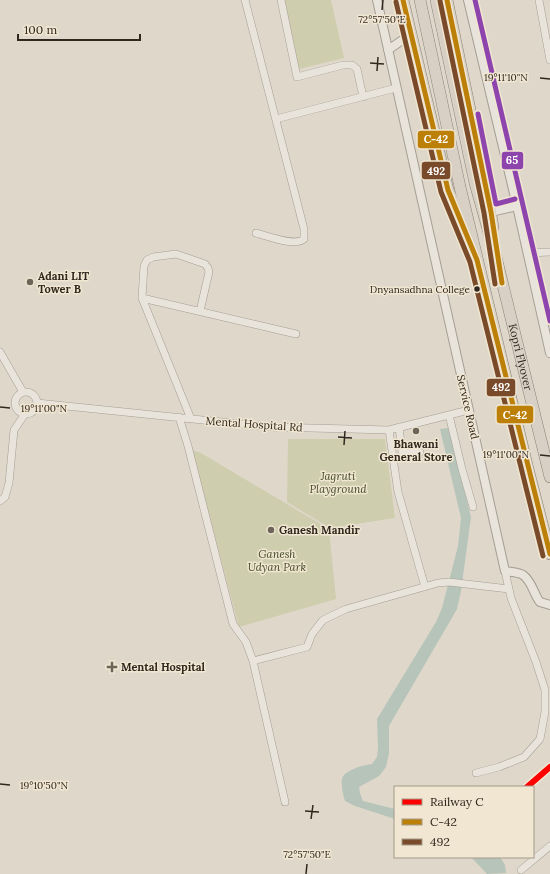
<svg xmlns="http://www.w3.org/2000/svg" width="550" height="874" font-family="Lora,serif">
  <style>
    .green { fill: #cecdae }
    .water { fill: #b6c4ba }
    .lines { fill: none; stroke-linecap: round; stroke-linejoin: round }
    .minor-casing { stroke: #a49e94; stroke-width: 8 }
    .tertiary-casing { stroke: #a49e94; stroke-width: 10 }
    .trunk-casing { stroke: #8a837a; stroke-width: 12 }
    .minor { stroke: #e8e3db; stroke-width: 7 }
    .tertiary { stroke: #e8e3db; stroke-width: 8 }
    .trunk { stroke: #d8d0c4; stroke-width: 11 }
    .bus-1-casing { stroke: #f0e6d1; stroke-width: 8 }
    .bus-2-casing { stroke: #f0e6d1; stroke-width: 8 }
    .bus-3-casing { stroke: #f0e6d1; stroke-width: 8 }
    .bus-1 { stroke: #bc8009; stroke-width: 5 }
    .bus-2 { stroke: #7a4b2a; stroke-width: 5 }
    .bus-3 { stroke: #8e44ad; stroke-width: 5 }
    .rail-1-casing { stroke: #f0e6d1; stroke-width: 9 }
    .rail-1 { stroke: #f00; stroke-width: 6 }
    .ticks { fill: none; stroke: #31271e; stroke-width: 1.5 }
    .poi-dot { fill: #6e655a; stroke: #f0e6d1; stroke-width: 1.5 }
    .bus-dot { fill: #31271e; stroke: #f0e6d1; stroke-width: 1.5 }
    .labels { text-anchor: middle; stroke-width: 3; stroke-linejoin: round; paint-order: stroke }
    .bus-label { font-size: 10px; fill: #31271e; stroke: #f0e6d1; text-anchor: end }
    .poi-label { font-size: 11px; font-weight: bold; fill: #31271e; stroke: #f0e6d1; text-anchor: start }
    .street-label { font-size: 11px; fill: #31271e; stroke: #f0e6d1 }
    .park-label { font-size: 11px; font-style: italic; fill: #424a27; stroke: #f0e6d1 }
    .ticks-label { font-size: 10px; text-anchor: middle; fill: #31271e; stroke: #f0e6d1; stroke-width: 3; stroke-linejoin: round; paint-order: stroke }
    .line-badge { stroke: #f0e6d1; stroke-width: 1.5 }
    .badge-label { font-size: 11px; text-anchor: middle; font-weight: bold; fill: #fff }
  </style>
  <rect width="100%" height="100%" fill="#dfd8ca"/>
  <path class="green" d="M283,0H331L344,58L299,69Z
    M288,439H385L395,518L330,528L287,502Z
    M192,450L201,453L329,529L336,599L239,627Z"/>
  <path class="water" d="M448,428L471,517L461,591L457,609L389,726V753L386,767L379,776L359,787L360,793L363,801L395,809V819L355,806L345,801C343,795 341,786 342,779C344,770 364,765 372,764L377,757L378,748L377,719L436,622L442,608L458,546L461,518L440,429Z
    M471,857H500L505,865L506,873L487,874Z"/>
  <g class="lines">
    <g class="minor-casing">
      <path id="minor" d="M245,0L304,229V239C295,247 268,236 256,233
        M281,0L297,77L343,65H352L357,69L363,97
        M539,0L550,60
        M276,119L396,88
        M528,253L550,252
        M142,298L144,266L147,260L153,257L176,254L205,264L208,268L209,272L200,311
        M0,352L23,392
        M15 403a11 11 0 1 1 22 0a11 11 0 1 1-22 0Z
        M37,403L271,427L389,430L469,410
        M449,415L462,469L473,507
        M179,417L188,446L233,624L246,642L253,661L285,802
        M191,419L142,298L296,334
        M399,427L402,452H420
        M389,430L398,492L425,587
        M0,501L5,497L9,483L14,430L25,414
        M253,661L307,647L312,634L323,620L346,609L438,583L449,582L509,589
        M476,773L499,767L524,757L540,739L545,712V690L536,662L511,598L505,571
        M521,870L550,846"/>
    </g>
    <g class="tertiary-casing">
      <path id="tertiary" d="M377,0L505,571C510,572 519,572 523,575C532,581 534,595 540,602L550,605
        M468,0L517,206L550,353
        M388,50L411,34
        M491,212L517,206"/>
    </g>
    <g class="trunk-casing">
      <g id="trunk">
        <path d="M403,0L448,190L464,228"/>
        <path d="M420,0L460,187L527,465L550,554"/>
        <path id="s1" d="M436,0L475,183L497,261L550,477"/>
        <path d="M447,0L485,181L493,227"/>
      </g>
    </g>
    <use href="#minor" class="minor"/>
    <use href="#tertiary" class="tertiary"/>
    <use href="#trunk" class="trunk"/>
    <g class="bus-1-casing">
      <path id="bus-1" d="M403,0L448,190L477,260L550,554
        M447,0L491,212L502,283"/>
    </g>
    <g class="bus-2-casing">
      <path id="bus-2" d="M440,1L484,213L495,284
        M396,2L441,192L470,262L543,556"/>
    </g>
    <g class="bus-3-casing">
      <path id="bus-3" d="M475,0L550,321
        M478,114L496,204L515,199"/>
    </g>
    <use href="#bus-1" class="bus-1"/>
    <use href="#bus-2" class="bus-2"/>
    <use href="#bus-3" class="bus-3"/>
    <g class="rail-1-casing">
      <path id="rail-1" d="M527,787L550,767"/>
    </g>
    <use href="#rail-1" class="rail-1"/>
  </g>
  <path class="ticks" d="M382,10L383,0M370,63L384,64M377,71L378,57M540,78L550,79M0,407L10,408M338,437L352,438M344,445L345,431M540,455L550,456M0,784L10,785M305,811L319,812M311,819L313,805M306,874L307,864"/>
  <g class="poi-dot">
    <circle cx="30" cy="282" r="4"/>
    <circle cx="416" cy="431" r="4"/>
    <circle cx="271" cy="530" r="4"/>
    <path d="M110 661h4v4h4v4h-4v4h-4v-4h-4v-4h4z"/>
  </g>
  <circle class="bus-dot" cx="477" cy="289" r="3.5"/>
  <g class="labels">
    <g class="bus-label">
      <text x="470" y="293">Dnyansadhna College</text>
    </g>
    <g class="poi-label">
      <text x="38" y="280">Adani LIT<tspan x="38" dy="13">Tower B</tspan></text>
      <text x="416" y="448" text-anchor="middle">Bhawani<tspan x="416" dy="13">General Store</tspan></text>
      <text x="279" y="534">Ganesh Mandir</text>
      <text x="121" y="671">Mental Hospital</text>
    </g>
    <g class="street-label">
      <text dy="4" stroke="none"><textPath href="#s1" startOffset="367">Kopri Flyover</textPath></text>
      <text transform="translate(468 407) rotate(77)" y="4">Service Road</text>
      <text transform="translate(254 424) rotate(4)" y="4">Mental Hospital Rd</text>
    </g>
    <g class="park-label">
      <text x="338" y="480">Jagruti<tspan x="338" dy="13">Playground</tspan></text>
      <text x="277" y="558">Ganesh<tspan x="277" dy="13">Udyan Park</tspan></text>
    </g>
  </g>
  <g class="ticks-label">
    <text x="382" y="23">72°57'50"E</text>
    <text x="506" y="81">19°11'10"N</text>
    <text x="44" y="412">19°11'00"N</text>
    <text x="506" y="458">19°11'00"N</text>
    <text x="44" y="789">19°10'50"N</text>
    <text x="307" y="858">72°57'50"E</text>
  </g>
  <g class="line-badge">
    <rect x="417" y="130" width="38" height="19" rx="4" fill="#bc8009"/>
    <rect x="501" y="151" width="23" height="19" rx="4" fill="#8e44ad"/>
    <rect x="421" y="161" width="30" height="19" rx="4" fill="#7a4b2a"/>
    <rect x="486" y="378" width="30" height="19" rx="4" fill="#7a4b2a"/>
    <rect x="496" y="405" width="38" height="19" rx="4" fill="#bc8009"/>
  </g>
  <g class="badge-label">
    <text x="436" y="143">C-42</text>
    <text x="512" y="164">65</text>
    <text x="436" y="175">492</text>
    <text x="501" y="391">492</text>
    <text x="515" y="419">C-42</text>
  </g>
  <rect x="394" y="786" width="140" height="72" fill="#f0e6d1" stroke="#a49a89"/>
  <rect x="402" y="799" width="20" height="6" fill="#ff0000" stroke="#a49a89"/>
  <text x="430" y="806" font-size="12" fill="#31271e">Railway C</text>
  <rect x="402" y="819" width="20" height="6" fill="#bc8009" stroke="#a49a89"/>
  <text x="430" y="826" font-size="12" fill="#31271e">C-42</text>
  <rect x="402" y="839" width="20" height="6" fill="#7a4b2a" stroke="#a49a89"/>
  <text x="430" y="846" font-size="12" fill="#31271e">492</text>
  <path d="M18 34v6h122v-6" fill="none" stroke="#31271e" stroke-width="2"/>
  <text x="24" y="34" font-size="12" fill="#31271e" stroke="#f0e6d1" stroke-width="3" paint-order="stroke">100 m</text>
</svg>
